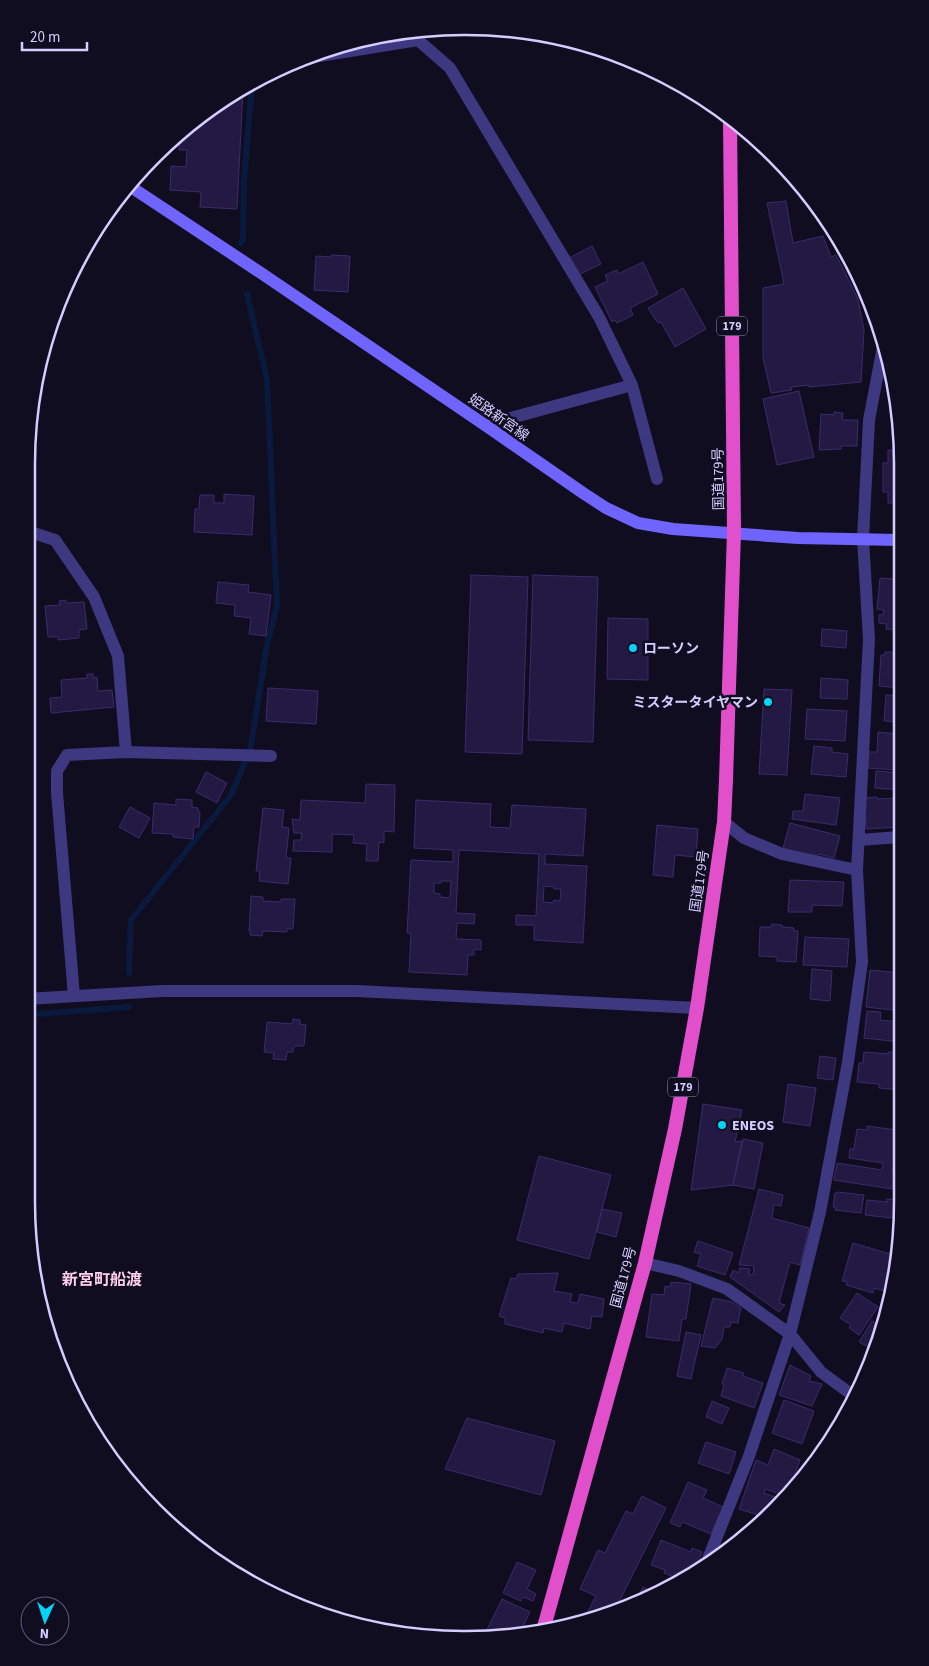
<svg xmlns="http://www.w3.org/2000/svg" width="929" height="1666" font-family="'Source Sans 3','Noto Sans JP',sans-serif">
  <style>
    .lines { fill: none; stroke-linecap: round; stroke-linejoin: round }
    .stream { stroke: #091a3e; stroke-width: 6 }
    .building { fill: #231942; stroke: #3b2b6e; fill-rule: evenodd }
    .minor { stroke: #3e3880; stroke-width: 12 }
    .tertiary { stroke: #3e3880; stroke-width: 12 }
    .secondary { stroke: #6f65fe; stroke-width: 12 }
    .trunk { stroke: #e24fcb; stroke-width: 14 }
    .poi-dot { fill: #01d4f7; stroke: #110d21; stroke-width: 2 }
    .labels { text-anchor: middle; stroke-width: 5; stroke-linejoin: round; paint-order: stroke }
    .shield { fill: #110d21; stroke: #9a93bc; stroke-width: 1 }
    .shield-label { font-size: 12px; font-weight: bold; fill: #d5cdff }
    .street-label { font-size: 14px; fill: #d5cdff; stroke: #110d21 }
    .poi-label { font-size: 14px; font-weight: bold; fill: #d5cdff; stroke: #110d21; text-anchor: start }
    .quarter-label { font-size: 16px; font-weight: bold; fill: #ffcfec; stroke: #110d21 }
    .rim { fill: none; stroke: #d5cdff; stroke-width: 2.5 }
  </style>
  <rect width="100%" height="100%" fill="#110d21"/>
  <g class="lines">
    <path class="stream" d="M241,243L243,239L244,181L252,83
      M129,973L131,920L231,795L250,751L267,645L277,606L267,379L247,294
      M26,1015L129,1007"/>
  </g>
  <path class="building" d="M243,89L237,209L200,207L201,192L170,190L171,166L186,167L187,150H179L180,137H176L198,117Z
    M786,201L793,243L823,236L831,257L836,255L858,299L864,330L861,382L809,387V385L791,387L792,390L771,393L763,358V288L784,284L767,203Z
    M832,227L842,248H839V256L826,229Z
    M592,246L601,264L578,275L569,258Z
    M331,255L350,256L348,292L314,290L316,256L331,257Z
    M849,261L874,312V315L866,314L867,300L848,271Z
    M643,262L658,294L630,308L633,315L617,323L615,320L612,322L595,287L608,281L605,275L617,270L618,274Z
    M683,288L706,329L675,347L661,322L658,323L648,308Z
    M799,391L814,457L777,465L763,399Z
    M834,412L843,413L842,420H858L857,446H841V449L819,450L821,414L834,415Z
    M888,450H899V503H888V492H883V463H888Z
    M224,494L254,496L252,535L194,532L195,509H199L200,495H214V503H224Z
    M471,575L528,577L522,754L465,752Z
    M533,575L598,577L593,742L528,740Z
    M880,578L895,579V588L900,589V630L886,629L887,624L879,623V615H883L884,610L877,609Z
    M218,582L249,585L248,592L271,595L266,636L249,634L251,618L234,616L235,605L216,603Z
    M66,600V603L84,602L87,629L79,630V638L58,640V637H48L45,606L60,605L59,601Z
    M608,618L648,619V680L607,679Z
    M822,629L847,631L846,648L821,646Z
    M885,652H895L894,656H900V688L879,686L881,655H885Z
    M87,674H93V678L97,677L98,691L112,690L114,707L51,713L50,698L62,697L61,680L87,678Z
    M821,678L848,680L847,699L820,698Z
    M268,688L318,691L316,724L266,721Z
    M764,689L792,690L787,775L759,774Z
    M886,695L900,696V722L884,721Z
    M807,709L847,711L845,741L805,739Z
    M878,732L900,734V770L868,768L869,752H877Z
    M814,746L832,748V752L848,754L846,777L811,774Z
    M876,771L900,773V790L875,788Z
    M206,772L227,783L217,803L196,792Z
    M366,784L395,785L394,832L384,831V843L379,842L378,861H366L367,844L353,843L354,835L332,834V852L293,851L294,840H301L302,833H294L292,819L300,820L301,800L365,803Z
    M805,794L840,798L836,825L792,819L793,811H803Z
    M877,797L878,799L900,798V827L866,829L864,798Z
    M176,799L192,800V807L198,808V812H200L199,827H194L193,839L173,837V834L152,833L154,803L176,805Z
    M416,800L491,804L490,827L510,828L512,805L586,809L583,856L545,854V864L587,866L583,943L534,940V925H516V915L536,916L539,854L459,850L456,913L475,914L474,924L457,923L456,939L481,940V950L474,949V955H468L467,975L409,972L411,934L407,933L411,860L453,862V850L414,848ZM441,881H451L450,898L440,897V894L434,893V883H441ZM544,886L554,887V889H561L560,901L554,900L553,903L543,902Z
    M130,807L150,818L139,838L119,827Z
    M263,808L284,810L282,827L289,828L286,858H291L288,884L259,881L260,871H256Z
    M790,823L840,836L834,858L819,854L818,857L783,848Z
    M657,825L698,829L696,857L675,855L673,877L653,875Z
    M790,880L844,882L842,906L812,905V912H788Z
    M251,896L263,897V901L281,902V899H295L293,929H287V932L263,931L262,936L250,935V931H249Z
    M772,924L782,925V927L794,928V931H798L796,962L777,961V957L759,956L760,927H771Z
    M805,937L849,939L847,967L803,965Z
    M812,969L832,971L830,1001L810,999Z
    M870,970L901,973V986H897L896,991L901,992V1011L866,1007Z
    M867,1011L881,1012L880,1020L900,1022L901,1042L864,1038Z
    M293,1019L300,1020V1024L306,1025L304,1046H294L293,1052H287L286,1060L273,1059L274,1053L264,1052L267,1022L292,1024Z
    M864,1052L888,1054V1052H901V1090L879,1088V1084L857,1082L859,1063H863Z
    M820,1056L836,1058L833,1080L817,1078Z
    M788,1084L816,1088L810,1126L783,1122Z
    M703,1104L742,1110L735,1142L742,1141L733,1185L691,1190Z
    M867,1126L897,1130V1136L902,1137L898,1165H893L892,1173H894L892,1189L834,1180L837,1163L882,1170L883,1163L849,1158L850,1149H854L857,1129L867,1130Z
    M743,1139L763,1143L754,1189L733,1185Z
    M539,1156L611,1175L589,1259L517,1240Z
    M901,1159H902V1189L896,1188Z
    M759,1189L783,1195L781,1206L774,1205L772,1218L809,1228L800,1265L790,1262L779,1303L785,1305L779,1312L730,1277L733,1270L739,1273L740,1268L750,1269L749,1275H753L754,1266L739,1265Z
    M838,1192L864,1195L861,1213L835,1210L836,1207H833L835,1193H838Z
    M887,1199L902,1200V1219L865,1215L867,1200L887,1202Z
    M602,1209L622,1213L616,1237L597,1232Z
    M698,1241L733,1253L725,1275L697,1266L701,1254L694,1252Z
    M853,1243L897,1256L889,1292L874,1288L873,1293L846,1285L847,1282L842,1281Z
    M558,1273L554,1291L572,1294L570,1302L578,1303L580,1294L604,1299L602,1317L592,1316L590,1329L564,1323L562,1332L544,1328L543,1333L505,1324V1318L499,1316L511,1278L516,1279L518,1274Z
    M671,1282L691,1284L686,1319H682L679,1341L646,1337L652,1294L664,1295L665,1286L670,1287Z
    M857,1293L878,1307L859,1335L849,1328L851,1325L840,1318Z
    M713,1298L732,1302L741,1308L738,1323L731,1322L730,1327H724L722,1339L715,1348L701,1346Z
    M872,1321L883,1327L882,1331L872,1349L859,1342Z
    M686,1332L701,1335L691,1379L677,1376Z
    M790,1365L811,1376L809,1381L822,1384L812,1406L779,1395Z
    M727,1368L744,1373L743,1376L763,1383L754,1408L721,1396L724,1385L722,1384Z
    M784,1400L814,1411L802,1444L772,1433Z
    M712,1401L729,1408L722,1424L706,1417Z
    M467,1418L555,1441L541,1495L445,1469Z
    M706,1442L736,1452L729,1474L698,1463Z
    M774,1449L800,1460L791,1485L783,1495L765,1489L764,1493L780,1499L765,1517L739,1509L756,1460L768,1465Z
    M688,1482L707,1490L703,1498L723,1507L711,1534L682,1522L680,1527L670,1523Z
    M642,1496L666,1508L615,1610L585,1617L596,1596L580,1589L598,1550L605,1553L626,1511L633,1514Z
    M661,1540L691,1552L692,1548L702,1552L697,1566L677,1578L664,1573L665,1570L651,1565Z
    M517,1562L536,1570L527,1589L536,1594L533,1601L523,1597L521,1601L503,1593Z
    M643,1587L654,1593L634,1605Z
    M502,1599L530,1612L520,1633L493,1639L483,1638Z"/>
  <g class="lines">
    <path class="minor" d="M307,58L418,40L450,68L599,317L632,385L657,479
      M485,425L632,385
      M27,531L55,540L94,597L118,656L126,752L271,756
      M724,822L744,838L782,854L857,870
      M859,840L900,837
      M74,996L57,793V771L67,755L126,752
      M645,1263L679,1271L727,1289L790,1334L821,1372L855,1397
      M708,1559L749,1456L790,1334L820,1212L848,1062L862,962L857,870L869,639L863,539L869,420L884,341"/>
    <path class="tertiary" d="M26,999L162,991H357L697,1008"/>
    <path class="secondary" d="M128,185L261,273L485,425L583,493L606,508L638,523L673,529L798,538L899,540"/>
    <path class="trunk" d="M544,1627L645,1263L675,1129L697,1008L724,822L726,780L734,532L730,120"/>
  </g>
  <g class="poi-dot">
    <circle cx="633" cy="648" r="5"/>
    <circle cx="768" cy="702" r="5"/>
    <circle cx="722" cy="1125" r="5"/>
  </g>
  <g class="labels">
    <g class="shield">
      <rect x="717" y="316.5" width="30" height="19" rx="4"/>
      <rect x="668" y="1077.5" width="30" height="19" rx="4"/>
    </g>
    <g class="shield-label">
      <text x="732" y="330">179</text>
      <text x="683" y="1091">179</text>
    </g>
    <g class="street-label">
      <text transform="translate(499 417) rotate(35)" y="5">姫路新宮線</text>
      <text transform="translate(718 479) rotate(-91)" y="5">国道179号</text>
      <text transform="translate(699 881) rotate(-82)" y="5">国道179号</text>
      <text transform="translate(623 1277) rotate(-75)" y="5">国道179号</text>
    </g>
    <g class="poi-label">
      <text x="643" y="653">ローソン</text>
      <text x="758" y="707" text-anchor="end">ミスタータイヤマン</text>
      <text x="732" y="1130">ENEOS</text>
    </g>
    <g class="quarter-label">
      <text x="102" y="1285">新宮町船渡</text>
    </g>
  </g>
  <path d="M0 0H929V1666H0ZM464 35H465A429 429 0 0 1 894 464V1202A429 429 0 0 1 465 1631H464A429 429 0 0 1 35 1202V464A429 429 0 0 1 464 35Z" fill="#110d21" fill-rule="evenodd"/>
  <path class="rim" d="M464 35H465A429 429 0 0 1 894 464V1202A429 429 0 0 1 465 1631H464A429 429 0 0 1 35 1202V464A429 429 0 0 1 464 35Z"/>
  <g transform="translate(45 1621) rotate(183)"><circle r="24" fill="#110d21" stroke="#5f5a7a"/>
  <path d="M0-4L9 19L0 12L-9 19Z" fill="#01d4f7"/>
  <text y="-8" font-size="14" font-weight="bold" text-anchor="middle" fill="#d5cdff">N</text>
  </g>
  <path d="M22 42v8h65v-8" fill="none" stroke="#d5cdff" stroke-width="2.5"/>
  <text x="30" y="42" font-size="15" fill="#d5cdff" stroke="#110d21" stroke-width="4" paint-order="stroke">20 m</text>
</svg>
